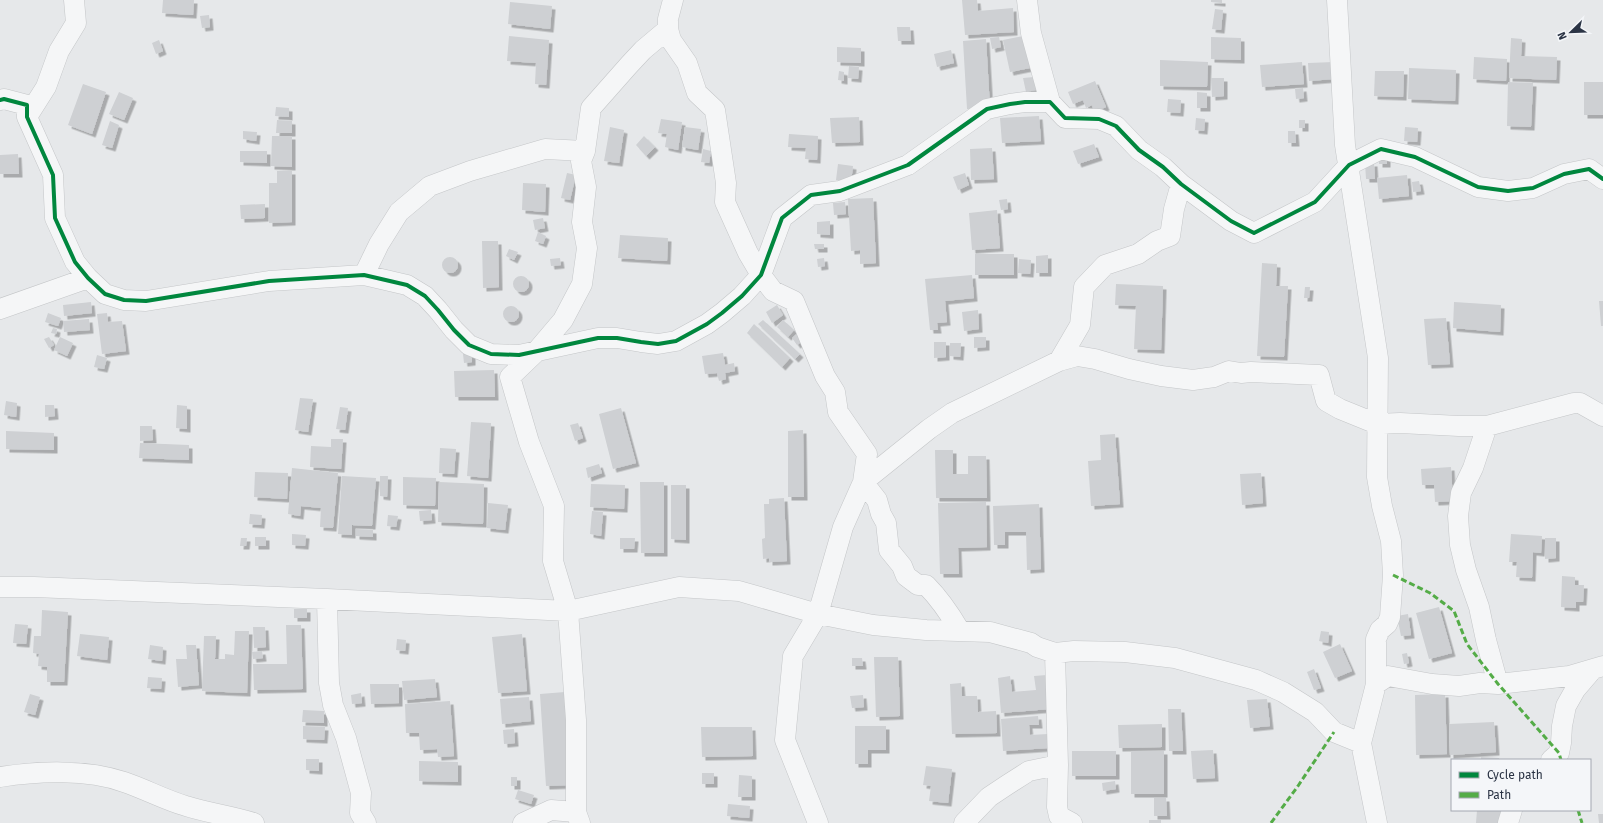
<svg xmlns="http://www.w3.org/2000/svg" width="1603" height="823" font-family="'Fira Sans',sans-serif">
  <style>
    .building { fill: #ced0d3; filter: url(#shadow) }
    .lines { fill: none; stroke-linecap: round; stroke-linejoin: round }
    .street-casing { stroke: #c4c6c8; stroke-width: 21 }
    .street { stroke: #f5f6f7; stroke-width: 20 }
    .quiet { stroke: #54ac47; stroke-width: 3; stroke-dasharray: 6 3; stroke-linecap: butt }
    .cycleway-casing { stroke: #f4f6f9; stroke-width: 6 }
    .cycleway { stroke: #00873e; stroke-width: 4 }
  </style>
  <defs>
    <filter id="shadow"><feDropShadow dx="3.5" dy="3.5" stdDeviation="0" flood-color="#0004"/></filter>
  </defs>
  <rect width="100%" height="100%" fill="#e6e8ea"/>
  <path class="building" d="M163,0H194L193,15L162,13Z
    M962,0H977L978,11L1013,8L1014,32L965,35Z
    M1211,0H1222V3L1211,2Z
    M510,2L552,6L550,29L508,24Z
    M1215,9L1223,10L1221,30L1212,29Z
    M209,15L210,27L202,28L200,16Z
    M897,27H910L911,41H898Z
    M509,36L549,40L546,85L535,84L536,63L507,61Z
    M1023,36L1030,68L1010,72L1003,40Z
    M999,37L1001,47L992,49L990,38Z
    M1211,37L1241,38V60L1211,59Z
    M1511,38L1522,39L1521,56L1557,57L1556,80L1509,78Z
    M986,39L990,108L967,109L963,41Z
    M159,40L163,51L156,54L152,43Z
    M837,47L861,48V63L837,62Z
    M951,50L954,63L937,67L934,54Z
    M1474,57L1507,59L1506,81L1473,79Z
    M1160,60L1208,62L1207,87L1160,86Z
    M1302,62L1304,84L1262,87L1260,65Z
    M1334,62V79L1309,81L1308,63Z
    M849,66L859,67L858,79L848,78Z
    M1409,68L1456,70L1455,101L1408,99Z
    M839,71L844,72V81L838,80Z
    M1375,71H1404L1403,97L1374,96Z
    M1034,77L1036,90L1026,92L1023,78Z
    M1211,78H1224V96L1212,97Z
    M1095,81L1106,107L1094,112L1092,105L1086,108L1083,100L1073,104L1068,92Z
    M1508,82L1533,83L1531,127L1507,126Z
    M1584,82H1603V115H1584Z
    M83,84L106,92L92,134L68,125Z
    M1303,88L1304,98L1296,99L1295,89Z
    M119,92L133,98L124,120L109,114Z
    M1197,92L1207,93V108H1197Z
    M1168,99L1181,100L1180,113L1167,112Z
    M276,107L289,108V117L275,116Z
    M1039,116L1041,141L1002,143L1000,118Z
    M859,117L860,142L832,143L830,118Z
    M1196,118L1205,119L1204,131L1195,130Z
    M661,119L682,122L678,150L665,147L667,134L658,133Z
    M277,120L292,121V133H276Z
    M1299,120H1305V128H1299Z
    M110,121L119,125L112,148L102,145Z
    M610,127L624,130L619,163L604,161Z
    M685,127L701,129L698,150L682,147Z
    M1405,127L1418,128L1417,142L1404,141Z
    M243,131L257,132L256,141L243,139Z
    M1288,131H1295L1296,143H1288Z
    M789,134L818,136L817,160L805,159L806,148L788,147Z
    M272,136H292V167L271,166Z
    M644,136L655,147L646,156L636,145Z
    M1094,144L1099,157L1078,164L1073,151Z
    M992,148L994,179L971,180L970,149Z
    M703,149L711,151L709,163L701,162Z
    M240,151H267V163L240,162Z
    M18,154L19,174H0V155Z
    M1379,155H1387V164H1379Z
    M1365,163H1374L1375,179H1366Z
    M838,164L853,166L851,182L836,180Z
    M277,171H292V222L269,223V183H277Z
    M567,173L576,175L570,200L561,198Z
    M965,173L969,185L958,190L953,177Z
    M1407,175L1409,196L1379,199L1377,178Z
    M1419,181L1421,191L1413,192L1412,182Z
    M523,183L546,184L545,212L522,210Z
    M873,198L876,263L860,264V250L851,251L848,199Z
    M1007,199L1008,209L1001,210L999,200Z
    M845,202L846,214L834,215L833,203Z
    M265,204V218L241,219L240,205Z
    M997,210L1000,248L972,250L969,213Z
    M543,218L545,228L535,230L533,220Z
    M830,221V235L817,234V222Z
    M538,232L546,236L543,244L535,241Z
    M620,235L668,238L667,261L618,258Z
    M482,241H498L499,287L483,288Z
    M814,244H824V249H815Z
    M509,249L518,252L514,260L506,256Z
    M975,254H1014V275H975Z
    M1048,255V273H1036V256Z
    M442 265a8 8 0 1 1 16 0a8 8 0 1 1-16 0Z
    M560,258L561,265L551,266L550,259Z
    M824,258L825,266L818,267L817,259Z
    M1019,259L1031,260L1030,274L1018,273Z
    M1262,263L1277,264L1276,286H1288L1284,357L1257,356Z
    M972,275L974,298L945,301L947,322L937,323L938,330H930L925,279Z
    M513 284a8 8 0 1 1 16 0a8 8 0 1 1-16 0Z
    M1116,284L1163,286L1161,350L1134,349L1136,306L1115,305Z
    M1305,287H1310L1309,298H1304Z
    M1599,301H1603V326H1601Z
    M91,302L92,313L64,316L63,305Z
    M1454,302L1501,305L1500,332L1453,328Z
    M777,305L783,315L772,323L766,312Z
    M503 314a8 8 0 1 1 16 0a8 8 0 1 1-16 0Z
    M978,310L979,329L964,331L962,312Z
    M48,313L61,318L58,326L45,322Z
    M107,313L108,322L122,321L126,351L102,354L97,314Z
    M1446,318L1450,364L1428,365L1424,319Z
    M89,319L90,330L64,332L63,321Z
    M763,320L800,354L795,359L758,324Z
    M783,320L794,330L788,337L777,327Z
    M754,324L790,358L782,367L747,333Z
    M53,328L57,329L56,334L51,333Z
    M798,333L804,340L797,345L792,338Z
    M49,337L54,345L49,348L44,339Z
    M60,337L73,343L67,356L54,350Z
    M974,337H986V347L974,348Z
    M934,342H946V357L934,358Z
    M950,343H961L960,357L950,356Z
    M472,353V362L464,363L463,354Z
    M723,353L725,365L734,363L735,371L725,373L726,379L719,381L717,373L705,374L702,356Z
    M97,355L107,358L104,369L94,367Z
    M494,370L495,397H455L454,371Z
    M300,398L313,399L308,432L295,430Z
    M6,401L17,403L16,417L4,415Z
    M45,405H54L55,416L45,417Z
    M177,405L187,406V429L176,428Z
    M340,407L348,408L345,430L336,429Z
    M621,408L636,463L613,469L599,414Z
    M471,422L491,423L488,478L467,476Z
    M578,423L583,438L575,441L570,425Z
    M140,426H152L153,440L140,441Z
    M803,430L804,497H788V431Z
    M6,431L54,433V450L6,449Z
    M1115,434L1120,504L1091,506L1088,461L1101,460L1100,435Z
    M331,439H343L341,469L310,467L311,446L331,447Z
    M140,443L189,445V460L139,458Z
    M440,448L456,449L454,474L439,473Z
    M935,450H953V474H968V456H986L987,498H936Z
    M599,464L602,473L588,478L586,468Z
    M1451,467L1453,501L1435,502L1434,485H1422L1421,469Z
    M292,468L338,473L333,528L320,527L321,508L301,506L300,516L288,514Z
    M255,472L288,473L287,499L254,497Z
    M1261,473L1263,503L1242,505L1240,474Z
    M342,476L376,478L372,526L352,525V535L338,534Z
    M380,476H388L387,497L380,496Z
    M403,477L436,478L435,506L403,505Z
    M439,482L484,484L483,524L438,522Z
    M640,482H664V553H641Z
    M591,484L625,485L624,509L590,507Z
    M671,485H686V540L671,539Z
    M784,498L787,561L769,562V558L763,559L762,539L765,538L764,504H769V499Z
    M986,502L987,547L958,548L959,574H940L938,503Z
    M488,503L508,505L505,530L487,528Z
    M1039,504L1041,569L1027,570L1026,532H1005V545H994L993,506Z
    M431,510L432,520L420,521L419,511Z
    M592,511L603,512L601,536L590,534Z
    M250,514L262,515L261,525L249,524Z
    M388,515L398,516L396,527L387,526Z
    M356,529L373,530V537L356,536Z
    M292,534L306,535L305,546L292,545Z
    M1511,534L1542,536L1541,553L1533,552L1532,578L1516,577L1517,562H1509Z
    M255,537H266V546H255Z
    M241,538H247L246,546H240Z
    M620,538H635L634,549H620Z
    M1545,538H1556V558L1545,559Z
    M1562,576L1575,577V585H1584L1583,602H1576V608L1561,607Z
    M1439,607L1452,653L1429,659L1416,613Z
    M294,609H307V618H294Z
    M42,610L68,612L64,682H47V667L38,666L39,654L33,653L34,636H41Z
    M1408,614L1411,635L1401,636L1397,616Z
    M15,624L28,625L26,644L13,643Z
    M286,625H301L303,689L254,690L253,664H287Z
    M253,627H265L266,647L254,648Z
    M235,631H249L247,693L202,691L204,636H216L215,659H225V654L234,655Z
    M1321,631L1329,632L1328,643L1319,641Z
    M80,634L109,637L107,660L77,656Z
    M522,634L527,691L498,693L492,637Z
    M397,639L406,640L405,651L396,650Z
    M1340,644L1352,671L1335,678L1323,652Z
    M150,645L163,647L162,661L148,659Z
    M186,645H196L199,685L178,687L176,659H187Z
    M262,651L263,658L253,659L252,652Z
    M1407,653L1409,663L1404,664L1402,654Z
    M874,657H898L900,716L876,717Z
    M852,658H862L863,666H852Z
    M1314,669L1321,688L1314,690L1307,672Z
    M1047,675L1050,709L1001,713L998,678L1010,676L1012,692L1036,690L1034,676Z
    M148,677L162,678L161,689L147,688Z
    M435,679L437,697L404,700L402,681Z
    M961,683L962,696H977L978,712L996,711L997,733L952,734L950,684Z
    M370,684H399V703L371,704Z
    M565,692L571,785L546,786L540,694Z
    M361,693L362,703L352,704L351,695Z
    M30,694L40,697L35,715L24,712Z
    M1445,694L1447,754L1416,755L1415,695Z
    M863,695L864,707L852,708L850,696Z
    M529,697L531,721L502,724L500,699Z
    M1267,699L1270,726L1250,728L1247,700Z
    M450,701L454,756L438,757L437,749L420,750L419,733H406L405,704Z
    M1168,709H1181L1183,751H1169Z
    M303,710L324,711V723L302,722Z
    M1038,716L1039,725H1029L1030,735L1048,734L1049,748L1003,751L1001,719Z
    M1494,722L1496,752L1450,755L1449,724Z
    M1162,724V747L1119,748L1118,725Z
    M303,726L325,727L324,740L303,739Z
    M855,726H886V750H868V764H855Z
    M701,727H752L753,756L702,757Z
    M514,729L515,743L504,744L503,730Z
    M1213,750L1215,778L1193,779L1191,751Z
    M1072,751H1116V776H1072Z
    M1131,751H1164V794H1131Z
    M1481,757L1499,758V760H1481Z
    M306,759H319V771L306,770Z
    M419,761L458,762V782L419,781Z
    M926,766L952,769L948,803L929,801L931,786L923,785Z
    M702,773H714V784H702Z
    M739,775L752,776V797H738Z
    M511,777H517V786H511Z
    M1115,781L1116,789L1103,791L1102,783Z
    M518,790L534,795L531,804L515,799Z
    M1154,798H1166L1167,816H1154Z
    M728,804L750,806L749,818L727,816Z
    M1477,810H1501L1500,823H1476Z
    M1598,814H1603V823H1599Z
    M1149,820H1161V823H1149Z"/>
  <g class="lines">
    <g class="street-casing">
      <path id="street" d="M673,0L668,19V29L671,40L687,63L697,93L715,110L726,183L725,202L748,253L761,275L773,291L794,301L825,376L835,392L838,412L867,454L863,482L877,500L881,514L886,523L889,550L902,566L906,576L918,585H926C940,599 950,614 960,631
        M1027,0L1031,33L1050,102
        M1337,0L1345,145L1378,358L1377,477L1382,506L1391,541L1393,575L1390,617L1387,624L1380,630L1376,639V684L1361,743L1377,823
        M0,100L4,99L27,105V117L53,175L55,218L75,262L88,278L105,294L124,300L146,301L269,281L364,275L407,285L425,296L438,310L454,330L469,345L491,354L519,355L598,338H617L641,342L658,344L676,341L707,324L722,313L742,296L761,275L782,218L811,195L840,191L908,165L987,109L1010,104L1025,102H1050L1065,118L1099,119L1116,126L1139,150L1163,167L1181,184L1231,221L1254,233L1315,202L1349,165L1381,149L1415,157L1478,187L1508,191L1533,188L1564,174L1589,169L1603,179
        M27,117L46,87L59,51L76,23L74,0
        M364,275L379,244L399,212L430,186L470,171L545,149L585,151
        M0,309L88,278
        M1059,361L1080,325L1084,287L1105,265L1138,254L1157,241L1170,236L1174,209L1181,184
        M1487,426L1473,468L1461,493L1458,516L1460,545L1466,570L1479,607L1486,640L1498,684
        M0,587H34L327,599L568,611L679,587L739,591L818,614L873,625L926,630L990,632L1031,643L1037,647L1055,653L1058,765L1057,807L1059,816L1072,823
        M327,599L329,683L333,705L346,738L361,793L360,813L366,823
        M1055,653L1074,651L1125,652L1175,658L1256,680L1283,692L1315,712L1334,732L1361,743
        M1376,684L1388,676L1432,684L1459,686L1480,683L1498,684L1569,676L1603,666
        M1551,760L1559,753L1561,743L1562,726L1566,706L1575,690L1593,669
        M0,777C38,771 87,769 124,782C145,789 165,800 186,806C208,813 232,816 254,823
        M523,823L551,810L576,812
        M580,823L576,812V720L568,611L553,561L554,506L529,442L510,377L535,353L563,320L582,284L587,248L582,222L586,187L581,161L585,151L591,108L629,65L643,50L668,29
        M818,823L785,740L793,656L818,614L843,527L863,482L929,429L952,413L1059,361L1077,356L1095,359L1129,369L1161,376L1193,380L1214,377L1229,371L1241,373L1251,372L1319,375L1326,401L1340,409L1377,424L1400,423L1459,426H1487L1574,403H1580L1603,416
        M964,823L989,797L1007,785L1029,771L1058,765
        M1508,823L1512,810"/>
    </g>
    <use href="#street" class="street"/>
    <path class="quiet" d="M1393,575L1430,593L1454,611L1467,644L1498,684L1559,753L1561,760
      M1578,810L1582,823
      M1271,823L1298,786L1334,732"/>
    <g class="cycleway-casing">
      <path id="cycleway" d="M0,100L4,99L27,105V117L53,175L55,218L75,262L88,278L105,294L124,300L146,301L269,281L364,275L407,285L425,296L438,310L454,330L469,345L491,354L519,355L598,338H617L641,342L658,344L676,341L707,324L722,313L742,296L761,275L782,218L811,195L840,191L908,165L987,109L1010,104L1025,102H1050L1065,118L1099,119L1116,126L1139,150L1163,167L1181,184L1231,221L1254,233L1315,202L1349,165L1381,149L1415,157L1478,187L1508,191L1533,188L1564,174L1589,169L1603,179"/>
    </g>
    <use href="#cycleway" class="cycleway"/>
  </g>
  <rect x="1451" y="759" width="140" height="52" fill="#f4f6f9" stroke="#a4a8b1"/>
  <rect x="1459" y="772" width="20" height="6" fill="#00873e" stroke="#a4a8b1"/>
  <text x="1487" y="779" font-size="12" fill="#2b3445">Cycle path</text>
  <rect x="1459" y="792" width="20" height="6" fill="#54ac47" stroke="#a4a8b1"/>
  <text x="1487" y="799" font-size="12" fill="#2b3445">Path</text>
  <g transform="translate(1571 32) rotate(247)" stroke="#f4f6f9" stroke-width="3" paint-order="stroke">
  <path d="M0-3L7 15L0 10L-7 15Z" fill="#2b3445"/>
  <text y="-6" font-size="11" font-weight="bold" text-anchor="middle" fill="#2b3445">N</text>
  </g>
</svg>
